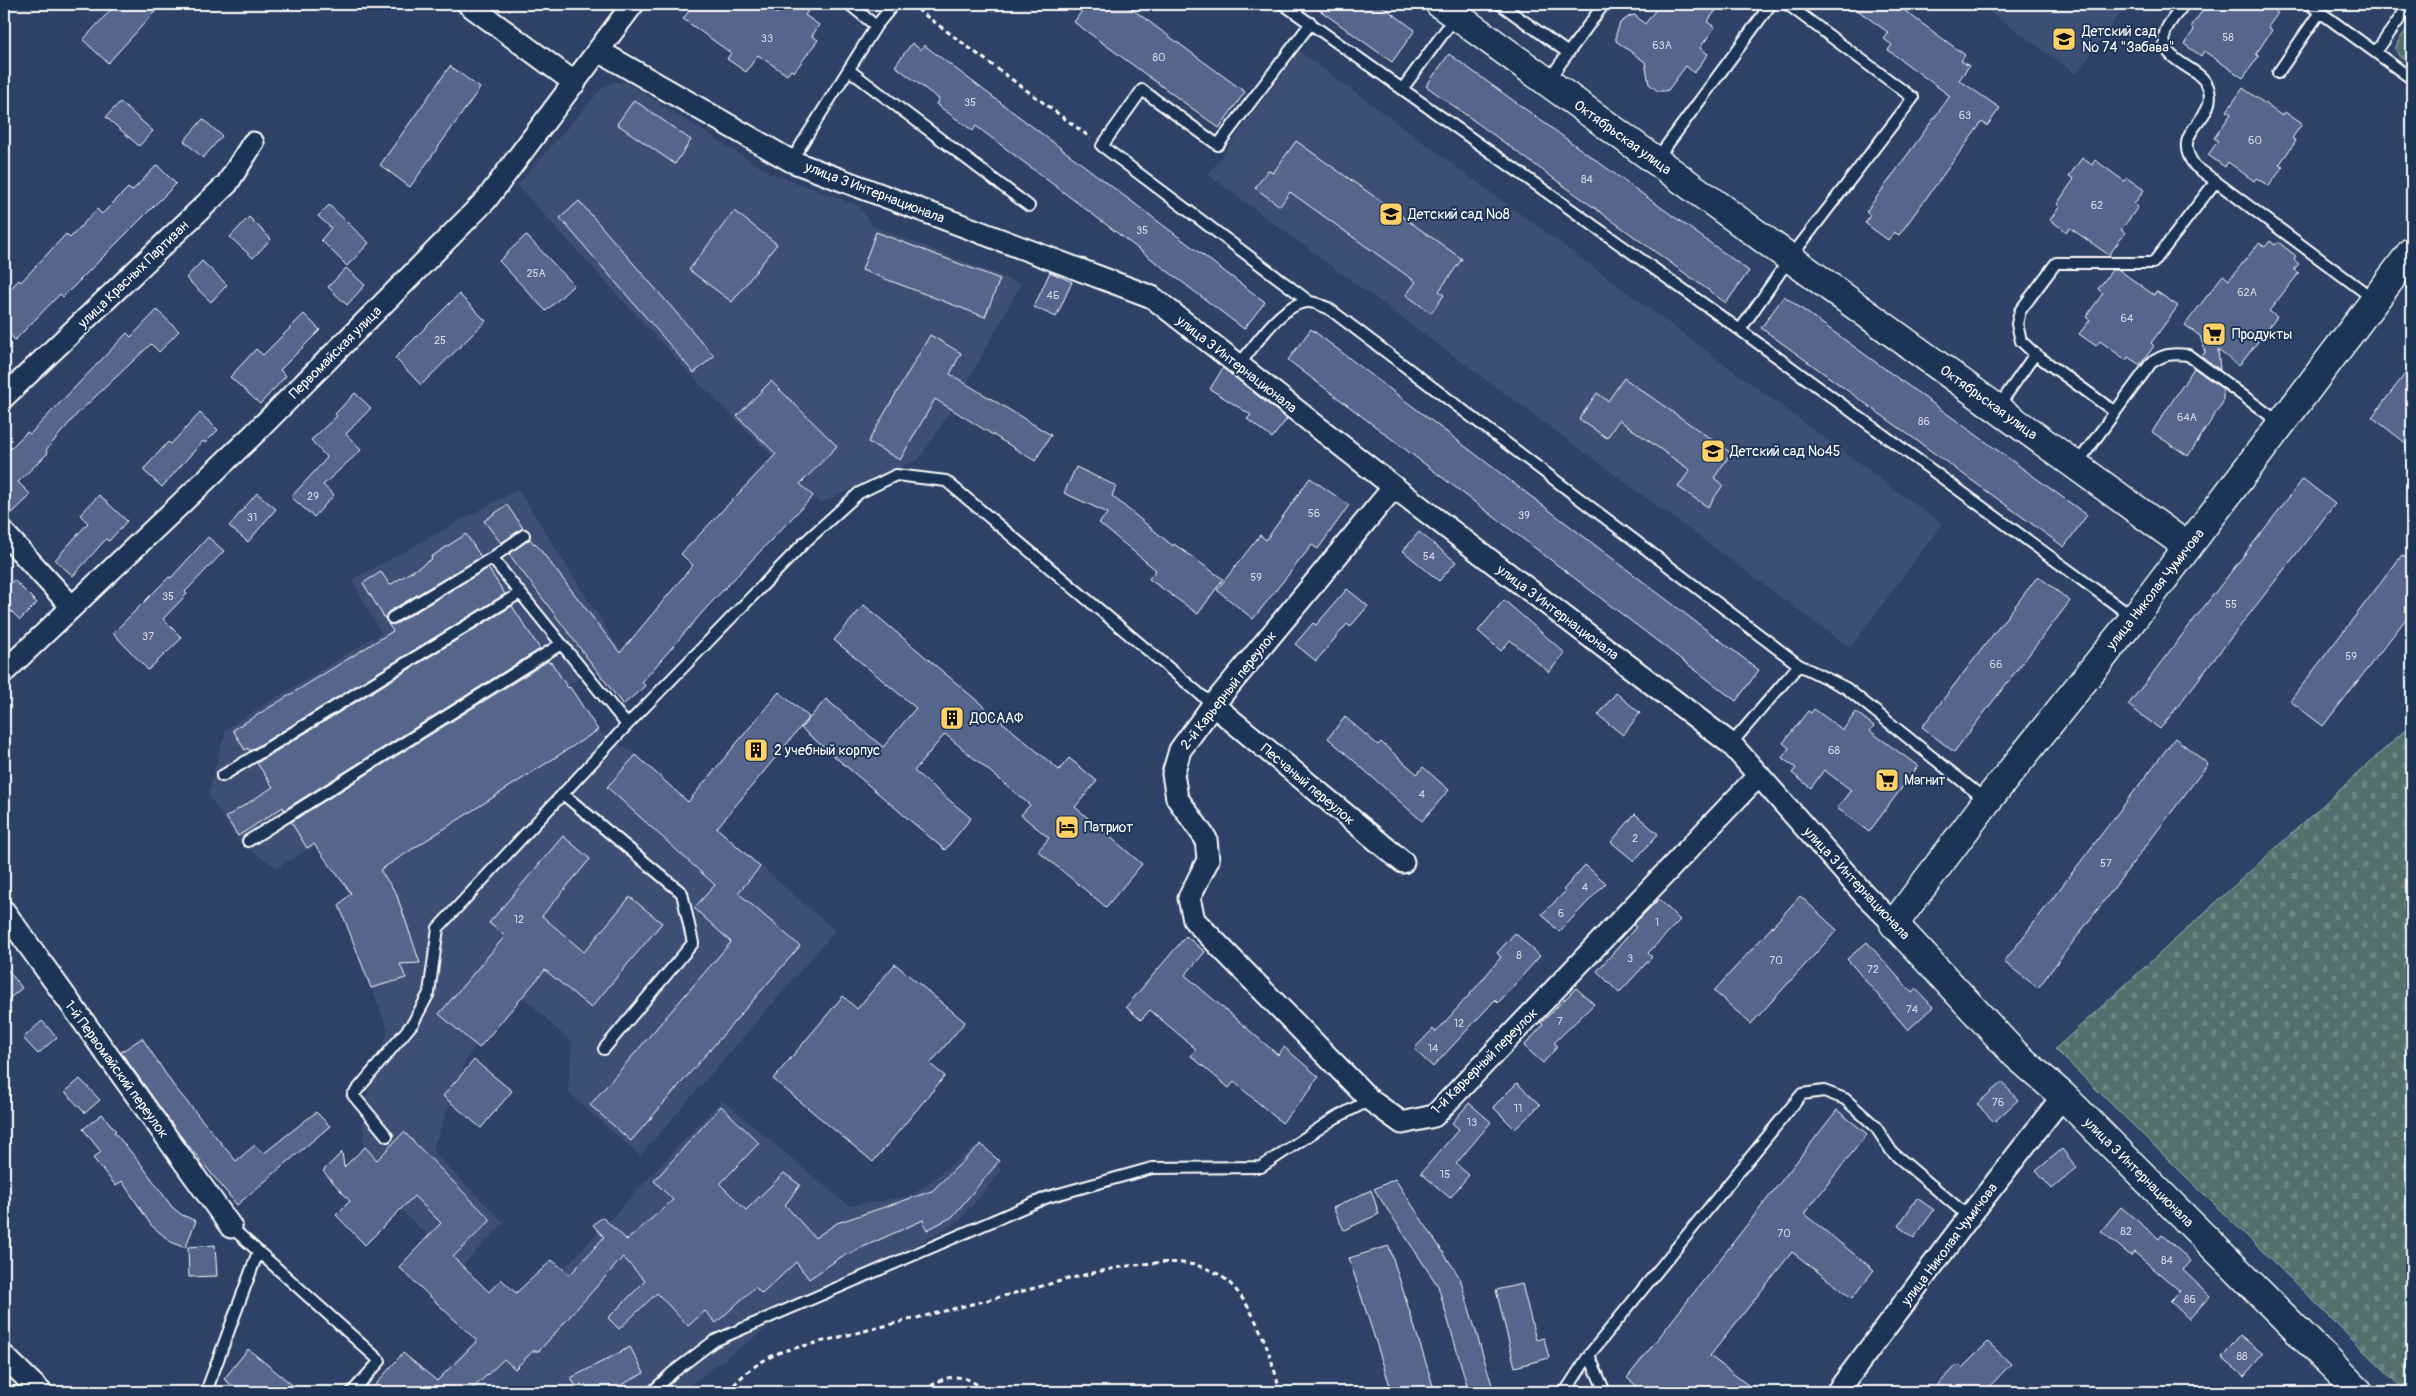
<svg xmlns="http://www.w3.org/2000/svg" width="2416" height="1396" font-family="Pangolin,sans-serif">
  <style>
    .built { fill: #3d5074 }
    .grass { fill: url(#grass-tufts); stroke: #a9b7b6 }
    .cemetery { fill: url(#cemetery-stones); stroke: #a9b7b6 }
    .building { fill: #55658b; stroke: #fff }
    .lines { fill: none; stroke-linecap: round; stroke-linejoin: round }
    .lane-casing { stroke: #fff; stroke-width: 14 }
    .street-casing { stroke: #fff; stroke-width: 25 }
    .secondary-casing { stroke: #fff; stroke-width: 31 }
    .path { stroke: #fff; stroke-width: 3; stroke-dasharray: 5 4; stroke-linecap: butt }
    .lane { stroke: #1d3557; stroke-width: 10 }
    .street { stroke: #1d3557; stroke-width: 21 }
    .secondary { stroke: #1d3557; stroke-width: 28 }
    .labels { text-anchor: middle; stroke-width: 4; stroke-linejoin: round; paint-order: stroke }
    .number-label { font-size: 11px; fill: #d4d8e2 }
    .poi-label { font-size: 14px; fill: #fff; stroke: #1d3557; text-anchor: start }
    .street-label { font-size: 14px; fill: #fff; stroke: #1d3557 }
  </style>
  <defs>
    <pattern id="grass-tufts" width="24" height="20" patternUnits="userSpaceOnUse" patternTransform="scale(1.25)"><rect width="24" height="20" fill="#536f6d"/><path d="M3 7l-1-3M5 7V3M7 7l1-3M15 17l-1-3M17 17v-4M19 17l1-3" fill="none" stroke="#6d8583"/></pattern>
    <pattern id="cemetery-stones" width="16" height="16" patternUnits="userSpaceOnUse" patternTransform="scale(1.25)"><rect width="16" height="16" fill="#536f6d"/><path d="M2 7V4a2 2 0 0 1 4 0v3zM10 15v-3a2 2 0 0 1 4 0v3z" fill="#6d8583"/></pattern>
  </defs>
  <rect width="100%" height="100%" fill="#2d4266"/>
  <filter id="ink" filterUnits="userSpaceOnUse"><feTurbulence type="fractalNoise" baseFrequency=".02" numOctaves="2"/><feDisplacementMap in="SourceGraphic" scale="10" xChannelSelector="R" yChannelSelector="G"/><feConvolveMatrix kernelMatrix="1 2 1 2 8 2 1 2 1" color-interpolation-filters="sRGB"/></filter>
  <g filter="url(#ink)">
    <path class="built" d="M1979,4H2127L2076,74Z
      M1299,51L1942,524L1850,648L1208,175Z
      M615,82L627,83L770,173L860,206L872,226L1021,284L960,396L919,459L820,503L689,373L517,185L603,87Z
      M518,489L621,652L278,868L242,845L208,795L226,729L381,633L352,580Z
      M570,687L598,730L636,755L835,931L640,1156L568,1092L572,1043L510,985L465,1063L432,1151L504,1223L460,1268L364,1173L363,1109L388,1030L339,905L350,894L317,848Z
      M722,1100L849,1206L912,1196L977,1145L1002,1170L959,1221L771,1325L680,1392H423L497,1316L516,1320Z"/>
    <path class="grass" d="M2412,22V66L2400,57L2395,49L2399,40Z"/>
    <path class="cemetery" d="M2412,724V1392H2407L2055,1049Z"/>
    <path class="building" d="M116,4H162L108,63L83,40Z
      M694,4H764L777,14L784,4H813L805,15L819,25L812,36L818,40L794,72L791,70L787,75L758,55L746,72L727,59L731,53L683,19Z
      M1087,4H1125L1245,92L1219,128L1074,22Z
      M1311,4H1379L1415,30L1392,62Z
      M1660,4H1721L1707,22L1715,27L1700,48L1708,54L1694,73L1686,66L1668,90L1664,91H1658L1649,84L1645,62L1616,41V34L1620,23L1630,16L1635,15L1645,24Z
      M1849,4H1910L1905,11L1965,55L1961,61L1969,66L1959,80L2000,108L1987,126L1982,122L1899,235L1894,232L1888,240L1865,223L1870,215L1866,212L1950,96L1888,50L1892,45L1884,39L1889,33Z
      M2207,4H2265L2278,13L2268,27L2272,30L2256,54L2259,56L2243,78L2204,51L2201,56L2184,44L2194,30L2191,27Z
      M912,43L921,50L924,45L1265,302L1244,329L976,126L973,131L936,104L939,99L895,66Z
      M1449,54L1749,271L1726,303L1426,86Z
      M450,66L480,88L410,187L380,165Z
      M2243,88L2282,116L2285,112L2302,124L2292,138L2296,141L2279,165L2283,167L2269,186L2256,178L2254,181L2228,162L2225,167L2208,155L2218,141L2214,138L2231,114L2227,111Z
      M634,100L691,140L675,164L617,124Z
      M120,102L153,131L139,146L106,117Z
      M203,119L222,136L203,158L184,141Z
      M1296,141L1462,259L1439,291L1444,295L1431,313L1406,295L1416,282L1290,192L1280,206L1255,188L1268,170L1273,173Z
      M2082,158L2092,165L2095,160L2124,181L2127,178L2144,190L2134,204L2138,207L2121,230L2125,233L2109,255L2070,228L2067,232L2050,220L2060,206L2057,204L2074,179L2069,176Z
      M157,165L176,184L63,297L60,294L15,340L4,328V295L19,280L21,282L66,234L70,238L97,209L102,214L128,188L132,191Z
      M579,201L714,356L694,373L560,218Z
      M329,205L369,243L347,266L321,240L331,228L318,216Z
      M734,211L777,244L732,302L689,270Z
      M249,217L271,239L253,258L230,237Z
      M876,232L1000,279L985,317L862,270Z
      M526,235L574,285L546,311L499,261Z
      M2270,241L2275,245L2278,242L2296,256L2294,260L2299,264L2294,269L2299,273L2269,311L2277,317L2239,366L2218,350L2220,370L2202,357L2205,352L2200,336L2185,325L2223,275L2229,280L2259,243L2265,247Z
      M202,261L227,285L211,302L186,278Z
      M346,268L365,285L347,305L328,287Z
      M2112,270H2119L2154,295L2156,291L2178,306L2151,343L2154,346L2140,365L2128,357L2126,360L2100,341L2096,346L2079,334L2090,320L2086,317L2103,293L2098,289Z
      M1050,272L1072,282L1056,317L1034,307Z
      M459,294L486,321L421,385L395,358Z
      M1784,296L2087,515L2064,547L1761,328Z
      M157,310L179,331L159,352L151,344L78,413L46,450L48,453L18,482L31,495L4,521V455L27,432L30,434L127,333L131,337Z
      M304,314L320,330L280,370L286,376L260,404L230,377L256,349L263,355Z
      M1311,329L1759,670L1736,701L1288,360Z
      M930,335L961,353L950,374L1051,435L1035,461L935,399L900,460L868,442Z
      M2412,365V448L2372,417Z
      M1223,368L1287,419L1272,438L1247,419L1251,415L1210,389Z
      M2194,368L2223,389V402L2188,456L2152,432Z
      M1624,378L1731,453L1714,478L1723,485L1708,507L1678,487L1690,470L1619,420L1607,438L1579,419L1597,393L1608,401Z
      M771,381L837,446L800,484L813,496L707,607L642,682L645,686L623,705L509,554L530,539L534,544L535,543L620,653L693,565L681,554L776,454L737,416Z
      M355,393L371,408L346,434L361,450L323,485L334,495L314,517L291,497L327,458L311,440L337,416L335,414Z
      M200,413L218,430L205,443L203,441L162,487L143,470L168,442L171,444Z
      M1076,467L1116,486L1112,496L1173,546L1174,544L1223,579L1198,614L1149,579L1156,570L1099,523L1108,513L1064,493Z
      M1310,478L1349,505L1318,549L1312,545L1253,619L1217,590L1260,535L1266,540Z
      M2303,479L2335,504L2160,729L2128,705Z
      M257,493L276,509L248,542L229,526Z
      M99,495L127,521L109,541L106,539L73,576L55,560L88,523L80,515Z
      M507,505L523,528L501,543L484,521Z
      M1419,532L1456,562L1439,581L1403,551Z
      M466,534L481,557L388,612L385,619L363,583L381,572L390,585L432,559L431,557Z
      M208,537L224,551L185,592L187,594L163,619L182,638L148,670L113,633L169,577L171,578Z
      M2402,555L2412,563V611L2323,726L2290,701Z
      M488,568L505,594L250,751L248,748L245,750L233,730L393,631L388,624H396Z
      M2038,576L2070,601L1954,752L1922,727Z
      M14,580L37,603L20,620L4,604V590Z
      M1347,589L1368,606L1350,627L1347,624L1316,661L1295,644L1313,623L1316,625Z
      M1504,600L1565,653L1549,672L1510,640L1501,651L1478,631Z
      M864,605L1059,770L1069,758L1097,781L1075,807L1142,864L1106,907L1038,851L1049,838L1021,815L1030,805L945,734L914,771L971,818L945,850L801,728L826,699L883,747L916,708L834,640Z
      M512,606L540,649L284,810L283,807L238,836L226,817L273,787L257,763Z
      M548,661L549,663L551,662L568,688L570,687L598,730L380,870L396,893L420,963L400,964L406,978L371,988L339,905L351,893L314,844L307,848L291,822Z
      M779,692L809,717L717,828L760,867L738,893L800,946L631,1141L590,1105L731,942L694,908L715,885L607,787L636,755L688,802Z
      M1616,693L1640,713L1623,735L1598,715Z
      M1814,709L1843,730L1856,712L1874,726L1870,731L1918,766L1869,832L1837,808L1851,790L1824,770L1811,788L1792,773L1796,768L1782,758L1789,748L1783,743L1808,711L1811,713Z
      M1345,717L1378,745L1381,742L1417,774L1423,767L1449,790L1422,821L1328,738Z
      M2175,738L2208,764L2038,988L2004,962Z
      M1635,814L1658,834L1634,861L1611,842Z
      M563,836L590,859L542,916L584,952L630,897L662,923L591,1008L545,970L479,1048L439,1014L505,936L489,923Z
      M1585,865L1606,883L1559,932L1542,914L1565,892L1563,890Z
      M1800,896L1837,930L1751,1024L1714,991Z
      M1659,899L1680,920L1648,953L1652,957L1619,993L1597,971L1636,927L1633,925Z
      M1515,933L1540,956L1498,1003L1495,1000L1433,1067L1414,1049L1433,1029L1436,1032L1478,985L1501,957L1497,953Z
      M1186,936L1205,952L1185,975L1278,1055L1284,1047L1319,1077L1311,1086L1312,1088L1282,1123L1234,1082L1229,1088L1191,1056L1196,1049L1150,1010L1141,1020L1126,1007Z
      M1867,942L1912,993L1916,989L1933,1007L1908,1030L1847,959Z
      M895,964L965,1022L930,1064L945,1076L873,1162L773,1079L843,996L857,1009Z
      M4,965L22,988L4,1003Z
      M1576,988L1594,1004L1554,1043L1558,1046L1543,1063L1524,1046L1543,1025L1541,1023Z
      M42,1021L57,1037L38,1054L23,1038Z
      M142,1038L173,1085L236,1161L255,1145L263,1154L316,1112L330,1126L237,1205L179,1134L121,1052Z
      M474,1060L512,1091L481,1128L443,1096Z
      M80,1079L100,1100L85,1113L65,1092Z
      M2002,1082L2018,1100L1994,1122L1977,1104Z
      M1517,1083L1540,1105L1515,1129L1493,1107Z
      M1469,1103L1491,1122L1456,1164L1469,1175L1450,1198L1421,1173L1459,1129L1452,1123Z
      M721,1106L759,1143L720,1184L746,1210L784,1173L800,1185L785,1205L815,1238L837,1223L932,1191L981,1144L999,1161L952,1217L927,1230L923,1220L841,1257L809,1279L796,1262L762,1294L755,1287L716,1323L705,1311L688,1326L657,1293L619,1329L608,1318L645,1281L623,1257L539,1351H533L515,1369L504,1359L469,1392H369L403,1353L437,1381L477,1341L399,1267L441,1223L414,1196L365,1245L336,1215L350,1201L323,1171L342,1152L344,1167L365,1147L377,1160L404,1132L491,1220L453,1257L489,1292L501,1279L516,1293L552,1260L570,1275L604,1237L593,1225L602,1217L627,1240L673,1200L654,1181Z
      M1837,1110L1867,1134L1804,1214L1874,1270L1852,1298L1792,1252L1710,1356L1757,1392H1644L1627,1378Z
      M102,1114L116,1131L114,1132L141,1164L172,1207L182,1215L196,1221L185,1248L171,1242L151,1225L122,1181L116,1186L93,1158L101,1152L83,1129Z
      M2062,1149L2077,1168L2052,1189L2036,1171Z
      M1395,1179L1460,1278L1494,1392H1469L1438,1286L1374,1189Z
      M1371,1190L1379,1214L1344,1230L1333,1208Z
      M1917,1198L1934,1210L1914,1238L1898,1226Z
      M2121,1207L2159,1239L2162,1235L2191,1261L2183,1270L2210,1296L2189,1319L2170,1301L2180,1291L2134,1252L2131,1256L2101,1231Z
      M215,1245L217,1276L189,1277L188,1247Z
      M1389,1246L1435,1392H1392L1349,1258Z
      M1522,1284L1536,1340L1544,1338L1549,1358L1515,1367L1496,1290Z
      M2240,1335L2263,1354L2244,1376L2222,1358Z
      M1988,1342L2011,1364L1984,1392H1931L1958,1364L1962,1368Z
      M630,1347L644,1373L608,1392H579L571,1378Z
      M248,1349L301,1392H240L224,1379Z"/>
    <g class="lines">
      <g class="lane-casing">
        <path id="lane" d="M1283,4L1740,330L2134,618
          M1500,4L1568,53L1547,82
          M2184,4C2179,12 2167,23 2165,33C2158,64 2203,65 2209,90C2217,121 2168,131 2195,166L2375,300
          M2309,4L2412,79
          M876,26L894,4
          M2376,52L2410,4
          M1568,53L1604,4
          M849,70L1029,206
          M2278,73L2320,12
          M1403,88L1456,16
          M1656,160L1771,4
          M791,161L876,26L849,4
          M1310,302L1102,146L1142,90L1218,145L1311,23
          M1740,330L1790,258L1913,98L1787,4
          M1238,366C1254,347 1283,301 1309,302C1315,302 1322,306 1328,308L1799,665
          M1998,407L2035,354
          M2115,412L2035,354L2021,341L2017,324L2020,311L2056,263H2153L2216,181
          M2077,464L2151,363C2164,354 2172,353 2188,355L2280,423
          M524,535L492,558L627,725
          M392,618L492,558
          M1731,744L1799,665L1846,688L1987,801
          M222,776L520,593
          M563,794L682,893L693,943L604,1049
          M248,841L561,644
          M387,1136L353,1095L413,1023L429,993L438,928L627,725L804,543L859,493L896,475L946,481L1213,705
          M231,1227L380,1361L352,1392
          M1589,1355L1605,1392
          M206,1392L258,1252
          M652,1392L672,1373L714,1341L1048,1197L1152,1168L1261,1167L1335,1118L1370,1100
          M1565,1392L1589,1355L1802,1094L1824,1091L1845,1099L1875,1126L1892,1152L1969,1217"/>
      </g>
      <g class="street-casing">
        <path id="street" d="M468,4L575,83
          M599,51L791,161L1152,297L1394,487L1731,744L1864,894L1894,924
          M4,397L227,184L253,143
          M1394,487L1213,705L1180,750L1173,774L1177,798L1206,839L1208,860L1189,898L1194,920L1370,1100L1402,1123L1434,1116L1759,775
          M4,533L72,607
          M4,672L255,433L486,200L633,4
          M1213,705L1403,862
          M4,911L231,1227
          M4,1356L41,1392
          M1837,1392L1969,1217L2063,1096"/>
      </g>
      <g class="secondary-casing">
        <path id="secondary" d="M1440,4L2188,547
          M2359,1392L2063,1096L2016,1055L1894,924L1987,801L2134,618L2412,251"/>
      </g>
      <path class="path" d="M910,4L1091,138
        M728,1392C744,1372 760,1361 783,1351C860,1332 938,1313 1015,1293C1056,1283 1102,1268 1144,1264C1169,1261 1196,1261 1218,1274C1252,1295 1272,1356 1280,1392
        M924,1392C944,1373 965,1371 985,1392"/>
      <use href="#lane" class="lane"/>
      <use href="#street" class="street"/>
      <use href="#secondary" class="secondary"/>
    </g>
  </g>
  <defs>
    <g id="school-square" transform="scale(1.25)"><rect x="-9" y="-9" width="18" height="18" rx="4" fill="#ffd166" stroke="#1d3557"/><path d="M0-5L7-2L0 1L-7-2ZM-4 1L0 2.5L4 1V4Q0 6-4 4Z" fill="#111"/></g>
    <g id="supermarket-square" transform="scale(1.25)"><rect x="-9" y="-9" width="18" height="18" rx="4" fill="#ffd166" stroke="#1d3557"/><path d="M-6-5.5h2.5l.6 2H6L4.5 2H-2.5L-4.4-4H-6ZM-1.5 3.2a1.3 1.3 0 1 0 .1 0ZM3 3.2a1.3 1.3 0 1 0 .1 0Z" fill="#111"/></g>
    <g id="building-square" transform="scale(1.25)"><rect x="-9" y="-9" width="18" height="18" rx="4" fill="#ffd166" stroke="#1d3557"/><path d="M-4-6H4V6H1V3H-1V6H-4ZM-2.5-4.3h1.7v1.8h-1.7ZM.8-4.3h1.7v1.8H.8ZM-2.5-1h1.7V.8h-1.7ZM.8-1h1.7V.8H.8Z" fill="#111"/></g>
    <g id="hotel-square" transform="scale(1.25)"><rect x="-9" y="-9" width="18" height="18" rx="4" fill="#ffd166" stroke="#1d3557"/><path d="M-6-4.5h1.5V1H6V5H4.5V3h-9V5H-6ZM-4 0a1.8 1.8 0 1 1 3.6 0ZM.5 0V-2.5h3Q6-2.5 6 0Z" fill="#111"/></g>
  </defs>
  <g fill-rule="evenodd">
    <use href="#school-square" x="2064" y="39"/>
    <use href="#school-square" x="1391" y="214"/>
    <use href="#supermarket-square" x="2214" y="334"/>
    <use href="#school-square" x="1713" y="451"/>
    <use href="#building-square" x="952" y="718"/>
    <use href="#building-square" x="756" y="750"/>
    <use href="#supermarket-square" x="1887" y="780"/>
    <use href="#hotel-square" x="1067" y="827"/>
  </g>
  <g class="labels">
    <g class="number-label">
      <text x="2228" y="41">58</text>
      <text x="767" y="42">33</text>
      <text x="1662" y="49">63А</text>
      <text x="1159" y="61">80</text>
      <text x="970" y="106">35</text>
      <text x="1965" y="119">63</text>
      <text x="2255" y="144">60</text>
      <text x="1587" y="183">84</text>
      <text x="2097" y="209">62</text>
      <text x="1142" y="234">35</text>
      <text x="536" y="277">25А</text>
      <text x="2247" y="296">62А</text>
      <text x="1053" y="299">4Б</text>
      <text x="2127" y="322">64</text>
      <text x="440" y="344">25</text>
      <text x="2187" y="421">64А</text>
      <text x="1924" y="425">86</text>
      <text x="313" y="500">29</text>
      <text x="1314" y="517">56</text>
      <text x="1524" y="519">39</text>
      <text x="252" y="521">31</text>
      <text x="1429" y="560">54</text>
      <text x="1256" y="581">59</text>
      <text x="168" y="600">35</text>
      <text x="2231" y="608">55</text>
      <text x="148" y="640">37</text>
      <text x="2351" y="660">59</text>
      <text x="1996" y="668">66</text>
      <text x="1834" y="754">68</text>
      <text x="1422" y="798">4</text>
      <text x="1635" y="842">2</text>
      <text x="2106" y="867">57</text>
      <text x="1585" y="891">4</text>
      <text x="1561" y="917">6</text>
      <text x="519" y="923">12</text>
      <text x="1657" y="926">1</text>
      <text x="1519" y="959">8</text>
      <text x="1630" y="962">3</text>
      <text x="1776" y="964">70</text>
      <text x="1873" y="973">72</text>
      <text x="1912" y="1013">74</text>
      <text x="1560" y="1025">7</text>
      <text x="1459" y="1027">12</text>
      <text x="1433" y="1052">14</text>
      <text x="1998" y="1106">76</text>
      <text x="1518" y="1112">11</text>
      <text x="1472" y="1126">13</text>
      <text x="1445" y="1178">15</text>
      <text x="2126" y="1235">82</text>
      <text x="1784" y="1237">70</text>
      <text x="2167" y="1264">84</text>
      <text x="2190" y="1303">86</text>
      <text x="2242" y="1360">88</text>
    </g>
    <g class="poi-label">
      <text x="2082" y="36">Детский сад<tspan x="2082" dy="16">№ 74 "Забава"</tspan></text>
      <text x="1408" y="219">Детский сад №8</text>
      <text x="2232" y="339">Продукты</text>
      <text x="1730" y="456">Детский сад №45</text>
      <text x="970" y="723">ДОСААФ</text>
      <text x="774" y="755">2 учебный корпус</text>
      <text x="1904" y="785">Магнит</text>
      <text x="1084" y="832">Патриот</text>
    </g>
    <g class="street-label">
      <text transform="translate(1623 137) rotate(36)" y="5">Октябрьская улица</text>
      <text transform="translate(875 192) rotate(21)" y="5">улица 3 Интернационала</text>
      <text transform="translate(133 274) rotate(-44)" y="5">улица Красных Партизан</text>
      <text transform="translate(335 352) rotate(-45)" y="5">Первомайская улица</text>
      <text transform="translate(1237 364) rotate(38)" y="5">улица 3 Интернационала</text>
      <text transform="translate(1989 402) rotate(36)" y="5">Октябрьская улица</text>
      <text transform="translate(2155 589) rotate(-52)" y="5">улица Николая Чумичова</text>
      <text transform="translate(1558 612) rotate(37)" y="5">улица 3 Интернационала</text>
      <text transform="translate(1228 690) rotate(-52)" y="5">2-й Карьерный переулок</text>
      <text transform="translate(1308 784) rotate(40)" y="5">Песчаный переулок</text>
      <text transform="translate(1857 883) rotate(47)" y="5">улица 3 Интернационала</text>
      <text transform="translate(1484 1061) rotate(-45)" y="5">1-й Карьерный переулок</text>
      <text transform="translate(117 1069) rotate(54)" y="5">1-й Первомайский переулок</text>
      <text transform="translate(2139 1172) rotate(45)" y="5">улица 3 Интернационала</text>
      <text transform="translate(1949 1244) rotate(-53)" y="5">улица Николая Чумичова</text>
    </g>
  </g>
  <rect width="2416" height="1396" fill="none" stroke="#1d3557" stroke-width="20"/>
  <rect x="10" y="10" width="2396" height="1376" fill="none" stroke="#fff" stroke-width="2" filter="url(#ink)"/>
</svg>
